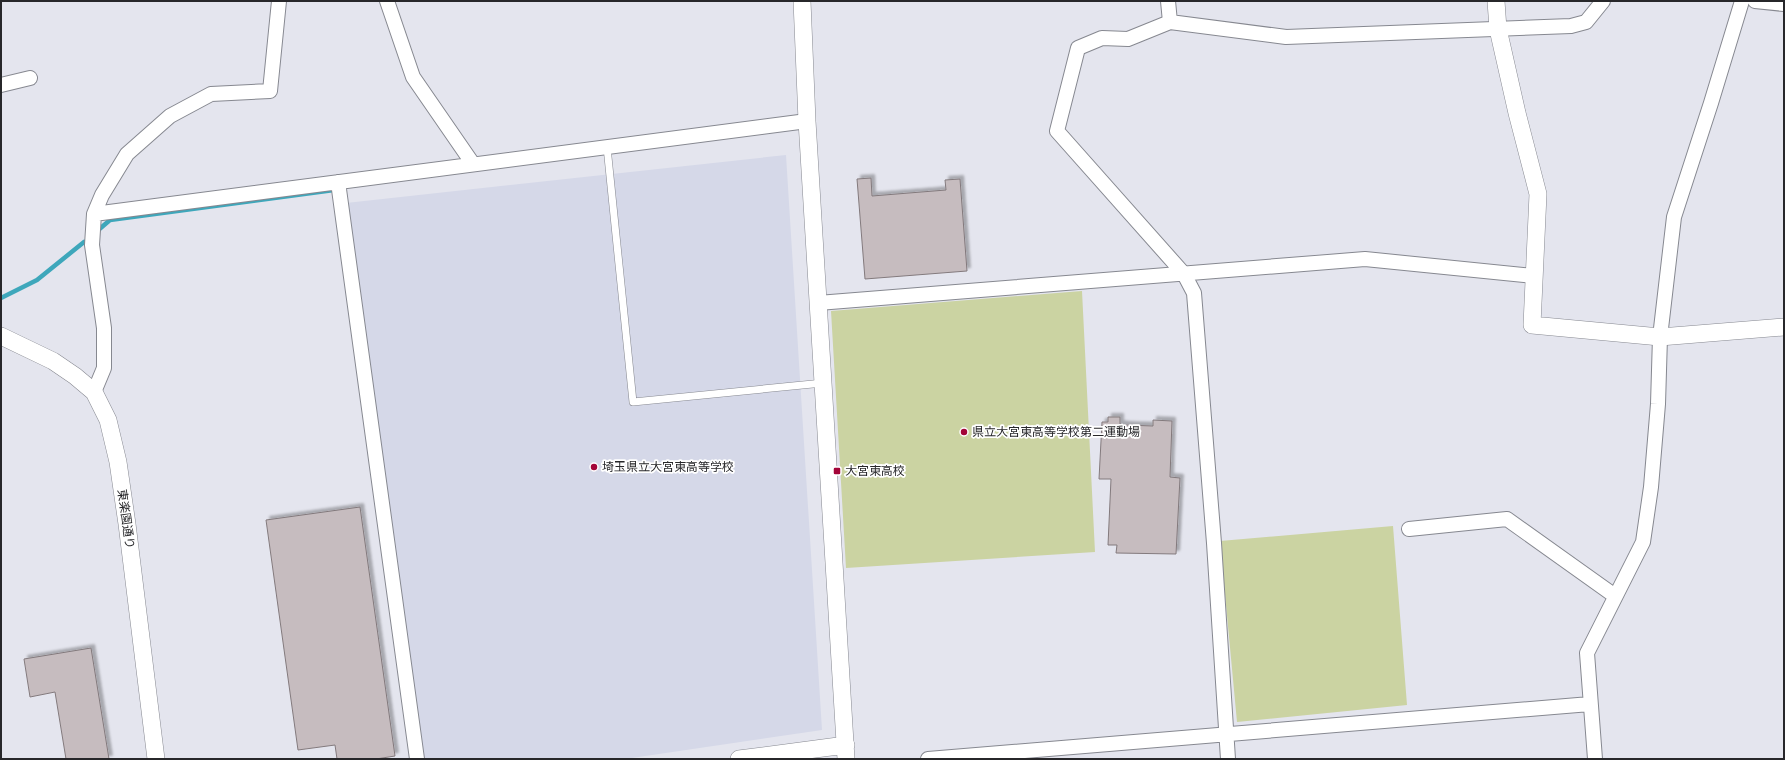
<svg xmlns="http://www.w3.org/2000/svg" width="1785" height="760" font-family="'Fira Sans Condensed','Noto Sans JP',sans-serif">
  <style>
    .built { fill: #d5d8e8 }
    .green { fill: #cbd3a2 }
    .lines { fill: none; stroke-linecap: round; stroke-linejoin: round }
    .stream { stroke: #3ea7bb; stroke-width: 4.5 }
    .building { fill: #c6bcbf; stroke: #837a7d; filter: url(#shadow) }
    .service-casing { stroke: #868890; stroke-width: 8 }
    .minor-casing { stroke: #868890; stroke-width: 16 }
    .tertiary-casing { stroke: #868890; stroke-width: 18 }
    .service { stroke: #fff; stroke-width: 7 }
    .minor { stroke: #fff; stroke-width: 14 }
    .tertiary { stroke: #fff; stroke-width: 17 }
    .poi-dot { fill: #a30438; stroke: #fff; stroke-width: 1.5 }
    .labels { text-anchor: middle; stroke-width: 3.5; stroke-linejoin: round; paint-order: stroke }
    .poi-label { font-size: 12px; fill: #27272a; stroke: #fff; text-anchor: start }
    .street-label { font-size: 12px; fill: #27272a; stroke: #fff }
  </style>
  <defs>
    <filter id="shadow"><feDropShadow dx="3.5" dy="-3.5" stdDeviation="1" flood-color="#0004"/></filter>
  </defs>
  <rect width="100%" height="100%" fill="#e4e5ee"/>
  <path class="built" d="M786,155L822,730L625,759H421L346,203Z"/>
  <path class="green" d="M1082,291L1095,552L846,568L831,311Z
    M1393,526L1407,705L1237,722L1220,541Z"/>
  <g class="lines">
    <path class="stream" d="M96,232L110,220L334,190
      M1,298L37,280L84,242"/>
  </g>
  <path class="building" d="M871,178L872,196L946,190L945,180L960,179L967,271L865,279L857,179Z
    M1108,417H1120V424L1126,425L1153,426V420L1172,421L1170,477L1180,478L1176,554L1116,553L1117,545H1108L1111,479H1099L1102,422H1108Z
    M360,507L395,756L376,759H337L335,745L298,750L266,520Z
    M91,648L109,759H66L55,692L30,697L24,659Z"/>
  <g class="lines">
    <g class="service-casing">
      <path id="service" d="M607,147L633,402L823,383"/>
    </g>
    <g class="minor-casing">
      <path id="minor" d="M387,1L413,77L473,164
        M1168,1L1170,22L1286,37L1571,26L1586,22L1603,1
        M1755,1L1784,4
        M1170,22L1128,39L1102,38L1078,48L1057,131L1184,274L1194,293L1214,543L1228,759
        M1,85L30,78
        M338,182L417,759
        M94,214L807,121
        M818,303L1365,259L1534,276
        M94,392L104,368V328L92,245L94,214L102,195L127,154L170,116L211,94L270,91L279,1
        M1409,529L1507,519L1615,596
        M928,759L1590,704
        M1595,759L1587,653L1643,542L1651,487L1658,404L1660,337L1674,217L1711,103L1742,1"/>
    </g>
    <g class="tertiary-casing">
      <path id="tertiary" d="M802,1L807,121L846,759
        M1496,1L1498,29L1517,113L1538,194L1532,325L1660,337L1784,327
        M1,336L53,361L75,376L94,392L108,420L118,462L127,524L156,759
        M739,759L846,745"/>
    </g>
    <use href="#service" class="service"/>
    <use href="#minor" class="minor"/>
    <use href="#tertiary" class="tertiary"/>
  </g>
  <g class="poi-dot">
    <circle cx="964" cy="432" r="4"/>
    <circle cx="594" cy="467" r="4"/>
    <rect x="833" y="467" width="8" height="8" rx="2"/>
  </g>
  <g class="labels">
    <g class="poi-label">
      <text x="972" y="436">県立大宮東高等学校第二運動場</text>
      <text x="602" y="471">埼玉県立大宮東高等学校</text>
      <text x="845" y="475">大宮東高校</text>
    </g>
    <g class="street-label">
      <text transform="translate(126 519) rotate(82)" y="4">東楽園通り</text>
    </g>
  </g>
  <rect width="1785" height="760" fill="none" stroke="#27272a" stroke-width="4"/>
</svg>
